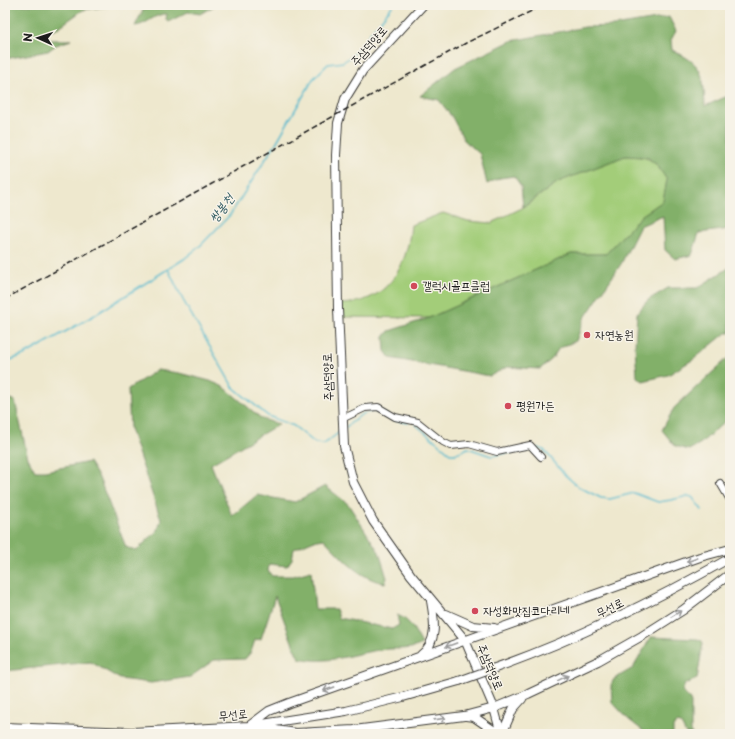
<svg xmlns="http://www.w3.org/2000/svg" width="735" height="739" font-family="'Playpen Sans','Poor Story',sans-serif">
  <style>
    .green { fill: #a3cd79; stroke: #60744a }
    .forest { fill: #82b069; stroke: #4f6642 }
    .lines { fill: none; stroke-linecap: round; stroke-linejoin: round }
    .stream { stroke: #50b9ce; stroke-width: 1.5 }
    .minor-casing { stroke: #3c3b37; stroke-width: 8 }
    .tertiary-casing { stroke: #3c3b37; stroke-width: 10 }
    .minor { stroke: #fff; stroke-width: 6 }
    .tertiary { stroke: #fff; stroke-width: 8 }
    .rail { stroke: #1c1c1c; stroke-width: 1.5; stroke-dasharray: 6 3; stroke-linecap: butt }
    .tertiary-bridge-casing { stroke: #3c3b37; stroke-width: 10; stroke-linecap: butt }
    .tertiary-bridge { stroke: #fff; stroke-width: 8 }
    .oneway { stroke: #999 }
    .poi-dot { fill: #d1495b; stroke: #f7f3e8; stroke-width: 1.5 }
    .labels { text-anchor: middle; stroke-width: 3; stroke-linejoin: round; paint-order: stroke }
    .street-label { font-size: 12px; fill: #1c1c1c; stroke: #f7f3e8 }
    .poi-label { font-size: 12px; fill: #1c1c1c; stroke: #f7f3e8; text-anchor: start }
    .water-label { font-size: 13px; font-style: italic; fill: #315b63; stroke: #f7f3e8 }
  </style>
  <rect width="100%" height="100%" fill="#f7f3e8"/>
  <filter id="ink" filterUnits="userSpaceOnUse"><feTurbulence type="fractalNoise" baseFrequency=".025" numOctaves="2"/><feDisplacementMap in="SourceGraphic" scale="8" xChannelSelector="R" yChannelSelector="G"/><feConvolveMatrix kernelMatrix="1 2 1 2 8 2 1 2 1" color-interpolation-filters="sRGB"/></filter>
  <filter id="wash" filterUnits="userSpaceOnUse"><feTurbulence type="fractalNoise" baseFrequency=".012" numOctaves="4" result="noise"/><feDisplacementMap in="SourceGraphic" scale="16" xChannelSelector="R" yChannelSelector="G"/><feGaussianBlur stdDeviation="0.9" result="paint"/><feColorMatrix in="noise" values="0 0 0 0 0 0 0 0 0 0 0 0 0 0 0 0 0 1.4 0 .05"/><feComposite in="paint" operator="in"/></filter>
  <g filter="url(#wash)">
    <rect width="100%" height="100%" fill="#eee8ce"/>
    <path class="green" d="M625,156C651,157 653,158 667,180L663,201L641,216L606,254H571L429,318L338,317V304C386,304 407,270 411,225L443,213L468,221L491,223L524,207L558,182Z"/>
    <path class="forest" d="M5,5H119L83,10L59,27L45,33L43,36L47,40H71L56,45L48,51L5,59Z
      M157,5H216L200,14L188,12L168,22L166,19L167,14C155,13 147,25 135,26L143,10Z
      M669,17L676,31L671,40L672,50C704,65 703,73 705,106L730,95V229L699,233L692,255L675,259L665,250L663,216L640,226L621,264L584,319L576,341L559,348L552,359L540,369L507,367L490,376L390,358L385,351L384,337L389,331L429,318L571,254H606L641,216L663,201L667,180L657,165L647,157L625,156L558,182L523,207L521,186L514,176L500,178L487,184L480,154L464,140L452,117L439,100L420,96L455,68L511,41L585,27L614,26Z
      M730,267V333H726L694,359L668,375L643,381L637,377L635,346L637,313L648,300L668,288H697Z
      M730,356V417L701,443L689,450L675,446L662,430L674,408Z
      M157,370L179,373L210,381L224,387L262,419L279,424L211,464L232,516L257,495L295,502L325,486L348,504L379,552L387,578L385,583C359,579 341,557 324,539L312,541L294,549L292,559L287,566L269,564L268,571L272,576H293L311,571L315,609H336L339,618L392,629L399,625L397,615C410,619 416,633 422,644C408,652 394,647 379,650C351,654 328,665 299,658L295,650L275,596L261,639L255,640L251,652L245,659L214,660L190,677L151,683L120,679L91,662L5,671V397L15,401L28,458L35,471H45L89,462L99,478L126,547L136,551L158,530L161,520L130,429L128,389Z
      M651,637L697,639L701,640L703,643L697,679L685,684L682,692L689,698L691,703V731L692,734H686L681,724L676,723L673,727V734H647L628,719L612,702L611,685L614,679L633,668Z"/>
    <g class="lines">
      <path class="stream" d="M168,269L183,300L233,387L268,416L294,426L315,443L324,444L341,431
        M5,362L26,354L93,316L184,259L200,246L230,215L276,143L313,79L328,64L343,62L352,56L393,5
        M415,424L451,454H455L468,448L491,456L531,449
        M346,427L362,414L373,411L382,413L394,420L408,423
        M537,448L544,450L566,476L579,487L601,498L610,499L634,493L658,502L671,500L688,496L692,497L702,510"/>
    </g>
  </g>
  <g filter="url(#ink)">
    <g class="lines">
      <g class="minor-casing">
        <path id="minor" d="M342,419L365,408L378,407L395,417L418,422L443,442L451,446L469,444L497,452L530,445L541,457
          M720,483L730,500"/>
      </g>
      <g class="tertiary-casing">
        <path id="tertiary" d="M423,5L363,70L345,99L338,123L336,155L338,309L344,446L353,482L373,521L411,575L465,640L494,708L501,734
          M446,614L473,626L494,628
          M421,655C439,641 434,619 431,601
          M495,668C577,639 654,601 730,558
          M466,716L474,717L499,734
          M249,726L296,733L354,730L464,716L494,708L528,694L598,661L642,636L683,610L730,574
          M249,726L269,711L289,703L700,557L730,549
          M5,727L132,732L249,726L346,711L403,697L459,681
          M502,734L513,709L522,699"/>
      </g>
      <use href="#minor" class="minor"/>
      <use href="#tertiary" class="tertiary"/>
      <path class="rail" d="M5,299L379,91L466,43L544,5"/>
      <g class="tertiary-bridge-casing">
        <path id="tertiary-bridge" d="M459,681L495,668"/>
      </g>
      <use href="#tertiary-bridge" class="tertiary-bridge"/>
    </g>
    <defs><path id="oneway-shaft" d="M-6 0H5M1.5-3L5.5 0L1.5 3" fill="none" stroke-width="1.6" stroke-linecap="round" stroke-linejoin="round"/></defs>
    <g class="oneway">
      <use href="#oneway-shaft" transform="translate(692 560) rotate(160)"/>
      <use href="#oneway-shaft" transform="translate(676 614) rotate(-32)"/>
      <use href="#oneway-shaft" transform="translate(451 645) rotate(160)"/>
      <use href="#oneway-shaft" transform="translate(563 678) rotate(-26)"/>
      <use href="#oneway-shaft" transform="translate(329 689) rotate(161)"/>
      <use href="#oneway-shaft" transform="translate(440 719) rotate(-8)"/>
    </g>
  </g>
  <g class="poi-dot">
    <circle cx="414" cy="286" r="4"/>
    <circle cx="587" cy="335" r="4"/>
    <circle cx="508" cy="406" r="4"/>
    <circle cx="475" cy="611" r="4"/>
  </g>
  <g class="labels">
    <g class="street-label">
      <text transform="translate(369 46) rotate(-49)" y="4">주삼덕양로</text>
      <text transform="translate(328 377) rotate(-92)" y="4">주삼덕양로</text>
      <text transform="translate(610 608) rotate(-26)" y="4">무선로</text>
      <text transform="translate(490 667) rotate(67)" y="4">주삼덕양로</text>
      <text transform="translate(233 715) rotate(-6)" y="4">무선로</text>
    </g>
    <g class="poi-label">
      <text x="422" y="290">갤럭시골프클럽</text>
      <text x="595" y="339">자연농원</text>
      <text x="516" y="410">평원가든</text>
      <text x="483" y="615">자성화맛집코다리네</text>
    </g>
    <g class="water-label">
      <text transform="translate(221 208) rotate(-53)" y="5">쌍봉천</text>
    </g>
  </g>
  <rect width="735" height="739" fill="none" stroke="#f7f3e8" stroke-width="20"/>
  <g transform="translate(38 38) rotate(273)" stroke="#f7f3e8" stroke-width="3" paint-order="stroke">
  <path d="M0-3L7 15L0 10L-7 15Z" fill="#1c1c1c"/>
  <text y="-6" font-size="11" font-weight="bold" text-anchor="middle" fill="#1c1c1c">N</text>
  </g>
</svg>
